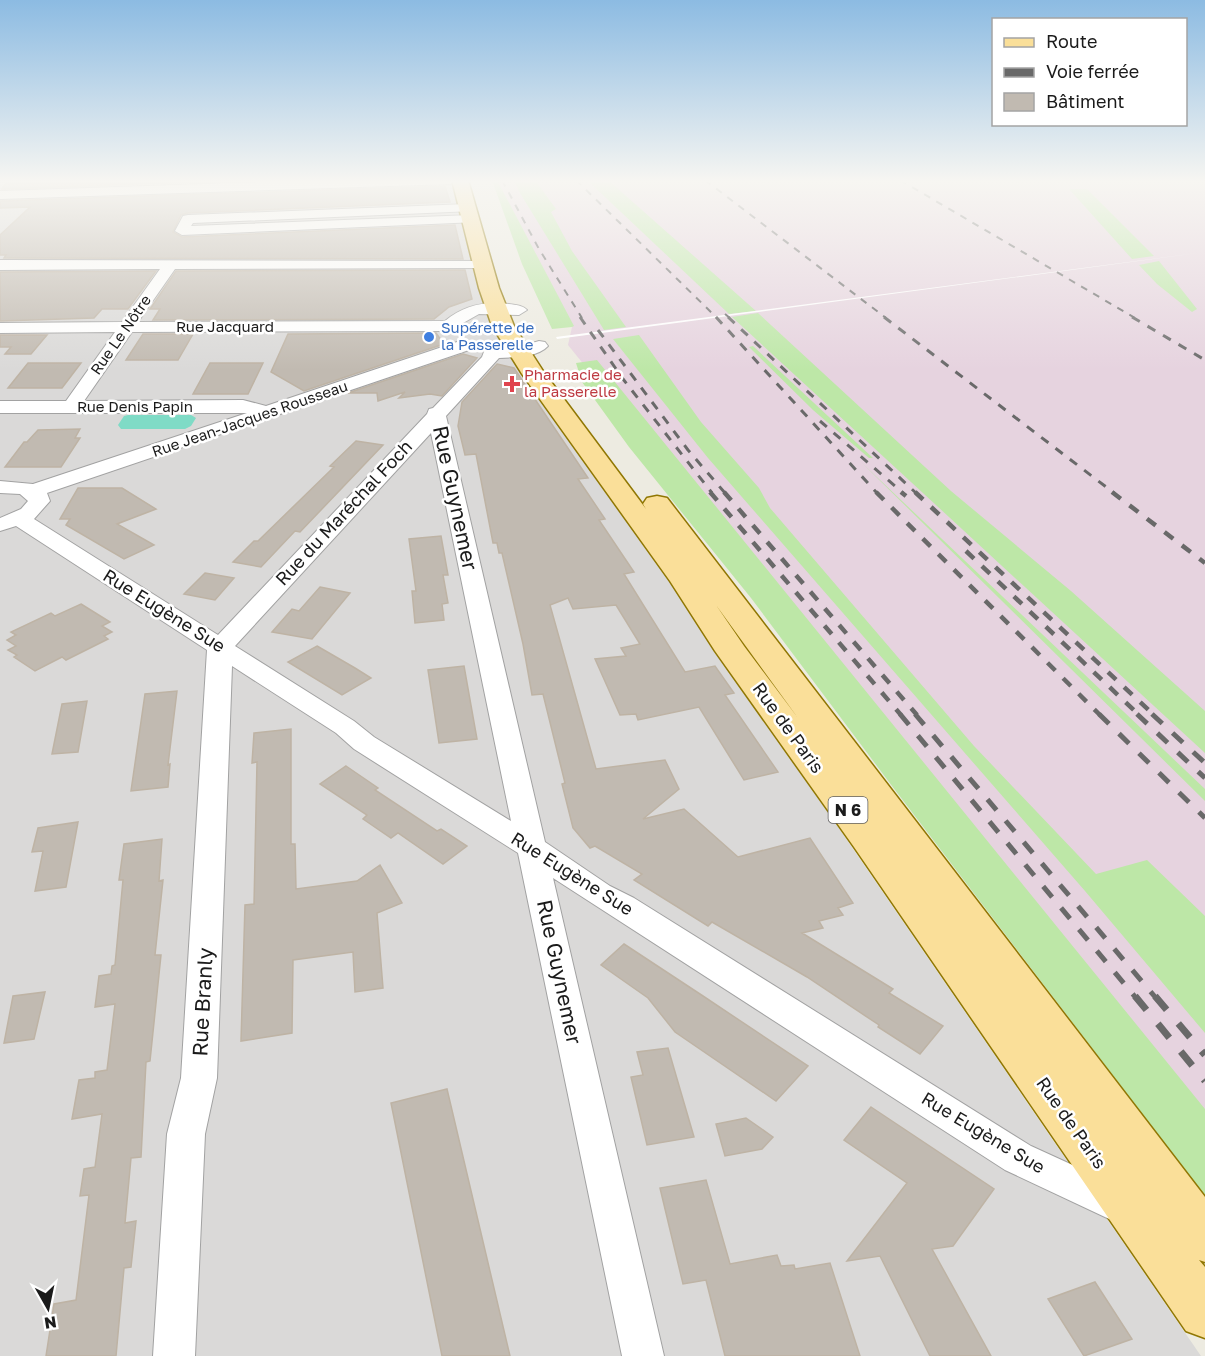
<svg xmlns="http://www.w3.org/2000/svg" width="1205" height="1356" font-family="'Golos Text',sans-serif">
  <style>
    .residential { fill: #dad9d8 }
    .industrial { fill: #e6d3df }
    .grass { fill: #bde7a7 }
    .pitch { fill: #7fdbc6 }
    .pier { fill: #fff }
    .building { fill: #c1bab1; stroke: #beb3a4; stroke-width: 1.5 }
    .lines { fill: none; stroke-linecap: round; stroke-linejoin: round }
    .street-casing { stroke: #a2a2a2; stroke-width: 2 }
    .primary-casing { stroke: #907703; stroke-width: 3 }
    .street { fill: #fff; fill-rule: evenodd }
    .primary { fill: #fadf99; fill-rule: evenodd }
    .rail-far4 { stroke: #696969; stroke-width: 2; stroke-dasharray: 7 7; stroke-linecap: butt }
    .rail-far3 { stroke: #696969; stroke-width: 3; stroke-dasharray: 9 9; stroke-linecap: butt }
    .rail-far2 { stroke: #696969; stroke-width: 4.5; stroke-dasharray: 11 11; stroke-linecap: butt }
    .rail-far1 { stroke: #696969; stroke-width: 5; stroke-dasharray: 14 14; stroke-linecap: butt }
    .rail { stroke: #696969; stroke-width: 7; stroke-dasharray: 18 18; stroke-linecap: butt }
    .shop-dot { fill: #3f7fe0; stroke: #fff; stroke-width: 2 }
    .health-dot { fill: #e0444e; stroke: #fff; stroke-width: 2 }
    .labels { text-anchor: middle; stroke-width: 5; stroke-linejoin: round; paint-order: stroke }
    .far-street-label { font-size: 15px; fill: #1b1b1b; stroke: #fff }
    .far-shop-label { font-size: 15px; fill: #366cbe; stroke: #fff; text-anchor: start }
    .far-health-label { font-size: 15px; fill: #be3a42; stroke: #fff; text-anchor: start }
    .shield { fill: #fff; stroke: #5f5f5f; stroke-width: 1.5 }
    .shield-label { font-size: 16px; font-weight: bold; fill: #1b1b1b }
    .street-label { font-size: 18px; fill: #1b1b1b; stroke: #fff }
    .near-street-label { font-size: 21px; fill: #1b1b1b; stroke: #fff }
  </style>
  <rect width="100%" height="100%" fill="#edebe1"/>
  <path class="residential" d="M0,180H454L497,330L1201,1356H0Z"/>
  <path class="industrial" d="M497,180H1205V1132L568,345L572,327Z"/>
  <path class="grass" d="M492,180H497L574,326L572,327L552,329L522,264Z
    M514,180H535L556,209L551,212L572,251L626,327L604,330L520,193Z
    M587,180H608L756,311L729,314Z
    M1069,189H1087L1154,256L1132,259Z
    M1159,261L1197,309L1192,312L1157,284L1139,265Z
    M758,313L951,491L1071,591L1205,711V753L732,317Z
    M639,335L701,422L759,488L770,508L974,746L1096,874L1147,860L1205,916V1033L1085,891L708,458L613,339Z
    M753,346L873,458H869L813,410L749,347Z
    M597,360L1205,1109V1196L892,786L751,598L629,447L582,382L576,363Z
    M861,462L1205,789V801Z"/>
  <path class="pitch" d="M128,415H191L196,418L191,426L185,429H121L118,425L124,416Z"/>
  <path class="pier" d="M1205,252L557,339L556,337Z"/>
  <path class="building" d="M103,180H247L2,189L5,184Z
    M445,186L450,202L188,213L181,215L173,232L182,237L455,225L463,259L4,258L6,255H0V235L30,207L0,208V201Z
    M465,270L472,299L449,307L434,319L153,320L160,309H150L176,271Z
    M156,271L128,309H102L94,318L0,321V272Z
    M436,333L444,344L304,391L271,372L288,334Z
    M143,334H193L178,360H126Z
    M0,335H47L31,354H5L11,347H0Z
    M463,354L477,358L442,396L430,394L399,398L405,392L378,401L377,393H348Z
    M28,363H81L62,388H8Z
    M210,363H263L248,394H193Z
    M497,364L514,368L588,478L578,479L605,519L599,520L634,572L624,574L685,672L715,666L734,693L725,695L778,772L744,780L699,707L638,720L636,714L620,715L595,659L626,656L621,648L640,644L616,605L573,609L568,598L550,605L596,769L665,760L679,789L643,819L684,809L738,857L810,838L853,903L838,908L843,915L819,921L823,928L802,933L893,989L889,993L943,1026L920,1054L878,1027L879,1025L807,977L712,922L708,926L634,880L642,874L595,846L590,848L573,828L562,784L565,783L543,694L532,695L523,644L502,553H499L497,543H493L476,454L465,455L458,426L462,402Z
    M80,429L75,438H80L61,467H5L24,442H27L38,430Z
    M356,441L383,445L300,532L295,531L261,567L233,562L254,541H258L334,467L330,466Z
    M78,488H122L156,509L117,524L154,545L124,559L66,525L70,519H60Z
    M441,536L448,575H443L448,603L442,604L444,620L415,623L412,591H416L409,539Z
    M205,573L234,578L215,600L184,594Z
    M320,587L350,593L312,639L272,632L292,609L299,611Z
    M81,604L110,622L102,626L112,632L104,636L108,639L66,660L62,657L35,671L14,657L17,655L8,650L16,646L7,640L16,635L11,632L51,613L55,616Z
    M317,646L355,668L371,678L342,695L288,662Z
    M464,666L477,739L439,743L428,670Z
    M177,691L168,765L170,764L168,787L131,791L145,694Z
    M87,701L78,752L52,754L62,704Z
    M291,729V844H295L296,889L357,881L380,865L402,903L377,913L383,988L355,992L353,952L293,960L292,1033L241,1041L245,905L254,904L257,762L252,763L254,733Z
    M346,766L378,788L375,790L437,831L441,829L467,846L443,864L398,833L391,838L363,819L367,815L320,784Z
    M78,822L66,887L35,891L43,851L32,852L38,828Z
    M162,839L159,881L163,880L155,955H161L150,1061L146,1062L141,1157L131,1158L125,1223L136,1221L131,1267L124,1268L116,1356H46L54,1304L76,1300L89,1195L80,1196L84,1169L95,1167L102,1114L72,1119L79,1080L95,1078V1072L107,1070L115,1004L95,1007L99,976L111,974L112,966L115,965L123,880H119L124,844Z
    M624,944L703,996L808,1066L776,1101L675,1032L648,998L601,965Z
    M45,992L34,1039L4,1043L13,996Z
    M668,1048L694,1137L647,1145L631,1077L643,1075L637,1052Z
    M447,1089L510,1356H442L391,1103Z
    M871,1107L994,1189L953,1246L932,1249L991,1356H930L880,1256L847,1261L907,1183L844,1140Z
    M746,1118L773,1137L762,1149L725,1156L716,1124Z
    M706,1180L730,1264L777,1255L781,1266L794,1265L795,1269L830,1263L860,1356H725L706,1280L683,1284L660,1188Z
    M1095,1282L1132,1339L1084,1356L1048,1299Z"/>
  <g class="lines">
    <g class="street-casing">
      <path id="street" d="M323,180H456L450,184L0,199V191Z
        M468,204L473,205L475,208L473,211L193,223L191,226L472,215L479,219L477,222L182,235L175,231L183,216L188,215Z
        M0,260L488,261L490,264L488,267L483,268L175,269L138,322L445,321C464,305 485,301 509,304C516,305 522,305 527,310L519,315L479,314L449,331L132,332L84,401L243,400L266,406L460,341H472L475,345L472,349L47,493L50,501L34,519L218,635L427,414L429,409L433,408L482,357L485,349L519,347L539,341L545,342L548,346C537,358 513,357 499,358L446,416L545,842L610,886L634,898L1031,1146L1136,1194L1141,1207L1136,1220L1122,1225L1005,1170L553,878L664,1356H622L518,853L354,749L336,733L232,666L217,1078L205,1134L195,1356H153L167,1134L181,1078L207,650L16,526L0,531V518L21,509L28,501L20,494L0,493V481L33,484L247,413H0V401H66L115,332L0,333V323L122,322L160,269L0,270ZM431,433L511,821L374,737L354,721L235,646Z"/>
    </g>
    <g class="primary-casing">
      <path id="primary" d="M452,180H468L499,288L514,326L543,371L646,509L643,504L647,498L657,496L667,498L1205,1197V1262L1199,1260L1205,1267V1338L1186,1331L854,847L715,651L670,581L522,374L492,326L479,288ZM716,605L798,718L744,646Z"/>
    </g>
    <use href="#street" class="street"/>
    <use href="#primary" class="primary"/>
    <path class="rail-far4" d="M502,180L539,249L582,318
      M576,180L717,318
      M705,180L886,318
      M900,180L1135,318
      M725,314L730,318"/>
    <path class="rail-far3" d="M580,317L623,379L712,493
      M716,317L877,493
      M728,317L916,493
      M884,317L1114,493
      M1132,317L1205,360
      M598,330L688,450L725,493
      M820,421L903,493"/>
    <path class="rail-far2" d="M710,492L901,715
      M724,492L917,715
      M876,492L1100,715
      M901,492L906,496
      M915,492L1154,715
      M1112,492L1205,563
      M966,551L1139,715"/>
    <path class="rail-far1" d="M900,714L1136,998
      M915,714L1156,998
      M1099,714L1205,818
      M1137,714L1205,778
      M1152,714L1205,763"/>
    <path class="rail" d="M1135,996L1205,1081
      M1155,996L1205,1055"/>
  </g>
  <linearGradient id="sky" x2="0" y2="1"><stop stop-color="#8cbbe2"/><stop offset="0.49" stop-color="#f7f6f2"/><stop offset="1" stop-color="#f7f6f2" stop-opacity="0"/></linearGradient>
  <rect width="1205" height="370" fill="url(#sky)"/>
  <circle class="shop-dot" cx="429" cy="337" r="6"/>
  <path class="health-dot" d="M509 375h6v6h6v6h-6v6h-6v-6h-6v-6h6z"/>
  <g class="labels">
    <g class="far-street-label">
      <text x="225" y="332">Rue Jacquard</text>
      <text transform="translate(121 335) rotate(-55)" y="5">Rue Le Nôtre</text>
      <text x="135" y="412">Rue Denis Papin</text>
      <text transform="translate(250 419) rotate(-19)" y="5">Rue Jean-Jacques Rousseau</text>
    </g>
    <g class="far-shop-label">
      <text x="441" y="333">Supérette de<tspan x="441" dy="17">la Passerelle</tspan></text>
    </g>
    <g class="far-health-label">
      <text x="524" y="380">Pharmacie de<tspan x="524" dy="17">la Passerelle</tspan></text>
    </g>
    <rect class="shield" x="828.5" y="797" width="39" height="26" rx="4.5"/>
    <g class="shield-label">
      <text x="848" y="816">N 6</text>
    </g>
    <g class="street-label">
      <text transform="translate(344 513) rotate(-47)" y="6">Rue du Maréchal Foch</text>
      <text transform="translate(164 611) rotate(32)" y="6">Rue Eugène Sue</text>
      <text transform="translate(788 728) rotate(54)" y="6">Rue de Paris</text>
      <text transform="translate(572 874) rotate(32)" y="6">Rue Eugène Sue</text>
      <text transform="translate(1071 1123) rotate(55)" y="6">Rue de Paris</text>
      <text transform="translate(983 1133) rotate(31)" y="6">Rue Eugène Sue</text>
    </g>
    <g class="near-street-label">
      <text transform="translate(455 498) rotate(78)" y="7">Rue Guynemer</text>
      <text transform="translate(559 972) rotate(78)" y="7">Rue Guynemer</text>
      <text transform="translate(203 1002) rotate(-87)" y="7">Rue Branly</text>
    </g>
  </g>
  <rect x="992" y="18" width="195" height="108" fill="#ffffff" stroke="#a4a4a4" stroke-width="1.5"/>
  <rect x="1004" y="38" width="30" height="9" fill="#fadf99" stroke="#a4a4a4" stroke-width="1.5"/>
  <text x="1046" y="48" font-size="18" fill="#1b1b1b">Route</text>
  <rect x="1004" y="68" width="30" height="9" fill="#696969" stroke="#a4a4a4" stroke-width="1.5"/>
  <text x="1046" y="78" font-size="18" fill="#1b1b1b">Voie ferrée</text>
  <rect x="1004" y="93" width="30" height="18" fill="#c1bab1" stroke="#a4a4a4" stroke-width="1.5"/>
  <text x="1046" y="108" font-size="18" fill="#1b1b1b">Bâtiment</text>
  <g transform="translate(48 1308) rotate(171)" stroke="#ffffff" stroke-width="4.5" paint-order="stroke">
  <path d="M0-4.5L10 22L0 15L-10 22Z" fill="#1b1b1b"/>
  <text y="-9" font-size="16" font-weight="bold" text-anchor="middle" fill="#1b1b1b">N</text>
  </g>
</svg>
